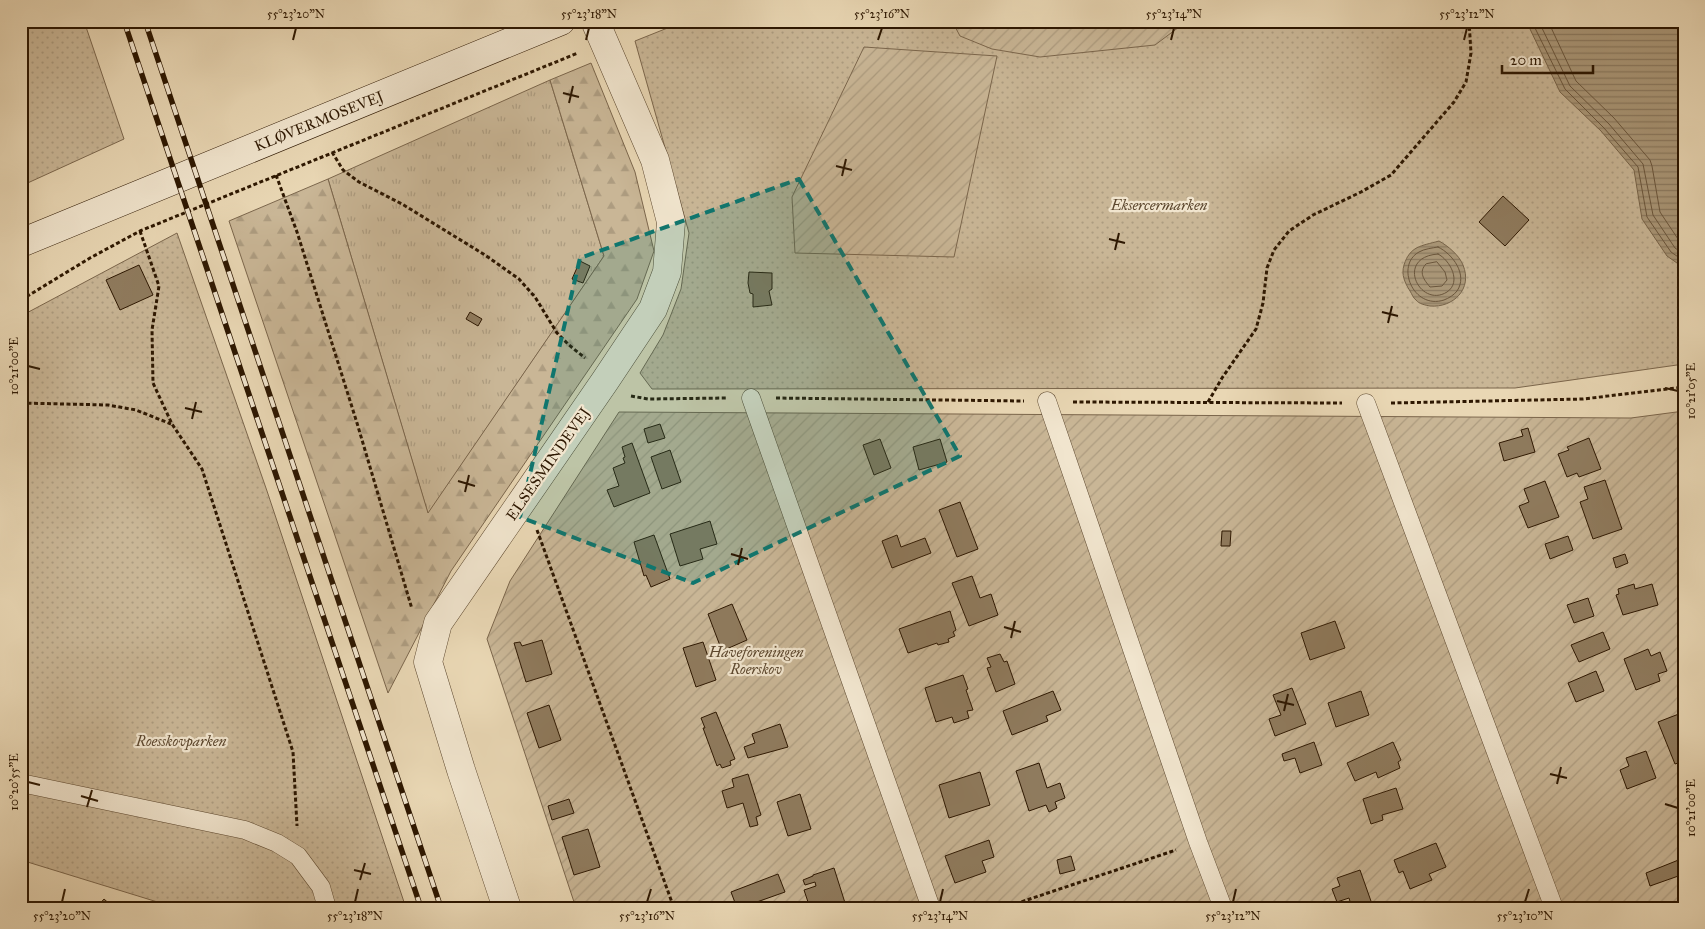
<svg xmlns="http://www.w3.org/2000/svg" width="1705" height="929" font-family="'IM FELL Great Primer',serif">
  <style>
    .grass { fill: url(#grass-tufts); stroke: #7b664c }
    .forest { fill: url(#forest-firs); stroke: #7b664c }
    .park { fill: url(#park-dots); stroke: #7b664c }
    .garden { fill: url(#garden-furrows); stroke: #7b664c }
    .water { fill: url(#water-rules); stroke: #776348 }
    .lines { fill: none; stroke-linecap: round; stroke-linejoin: round }
    .shore { stroke: #6b563c; stroke-width: 1 }
    .building { fill: #8f7b5e; stroke: #2d1701 }
    .lane-casing { stroke: #5c472e; stroke-width: 19 }
    .street-casing { stroke: #5c472e; stroke-width: 29 }
    .secondary-casing { stroke: #2d1701; stroke-width: 29 }
    .path { stroke: #2d1701; stroke-width: 3; stroke-dasharray: 4 2.5; stroke-linecap: butt }
    .lane { stroke: #f1e5ce; stroke-width: 18 }
    .street { stroke: #f1e5ce; stroke-width: 28 }
    .secondary { stroke: #f1e5ce; stroke-width: 28 }
    .rail-casing { stroke: #2d1701; stroke-width: 5.5 }
    .rail { stroke: #f1e5ce; stroke-width: 4; stroke-dasharray: 11; stroke-linecap: butt }
    .marked { fill: #0f766e; fill-opacity: 0.2; stroke: #0f766e; stroke-width: 4; stroke-dasharray: 10 6; stroke-linejoin: round }
    .ticks { fill: none; stroke: #2d1701; stroke-width: 2 }
    .labels { text-anchor: middle; stroke-width: 4.5; stroke-linejoin: round; paint-order: stroke }
    .street-label { font-size: 15px; fill: #2d1701; stroke: #f1e5ce }
    .park-label { font-size: 15px; font-style: italic; fill: #5c472e; stroke: #f1e5ce }
    .neatline { fill: none; stroke: #2d1701; stroke-width: 2 }
    .ticks-label { font-size: 12px; text-anchor: middle; fill: #2d1701 }
  </style>
  <defs>
    <pattern id="grass-tufts" width="24" height="20" patternUnits="userSpaceOnUse" patternTransform="scale(1.25)"><rect width="24" height="20" fill="#c9b696"/><path d="M3 7l-1-3M5 7V3M7 7l1-3M15 17l-1-3M17 17v-4M19 17l1-3" fill="none" stroke="#ad9c80"/></pattern>
    <pattern id="forest-firs" width="22" height="20" patternUnits="userSpaceOnUse" patternTransform="scale(1.25)"><rect width="22" height="20" fill="#c9b696"/><path d="M5 1l3.5 6h-7zM16 11l3.5 6h-7z" fill="#ad9c80"/></pattern>
    <pattern id="park-dots" width="8" height="8" patternUnits="userSpaceOnUse" patternTransform="scale(1.25)"><rect width="8" height="8" fill="#c9b696"/><path d="M2 2h.1M6 6h.1" fill="none" stroke="#ad9c80" stroke-width="1.8" stroke-linecap="round"/></pattern>
    <pattern id="garden-furrows" width="10" height="10" patternUnits="userSpaceOnUse" patternTransform="scale(1.25)"><rect width="10" height="10" fill="#c9b696"/><path d="M-1 1l2-2M0 10L10 0M9 11l2-2" fill="none" stroke="#ad9c80"/></pattern>
    <pattern id="water-rules" width="6" height="5" patternUnits="userSpaceOnUse" patternTransform="scale(1.25)"><rect width="6" height="5" fill="#a99677"/><path d="M0 2.5h6" fill="none" stroke="#8a795f"/></pattern>
  </defs>
  <rect width="100%" height="100%" fill="#e9d7b4"/>
  <filter id="stains"><feTurbulence type="fractalNoise" baseFrequency=".004" numOctaves="4"/><feColorMatrix values="0 0 0 0 .2 0 0 0 0 .09 0 0 0 0 .02 0 0 0 .5 -.17"/></filter>
  <radialGradient id="worn" r=".72"><stop offset=".6" stop-color="#630" stop-opacity="0"/><stop offset="1" stop-color="#630" stop-opacity=".3"/></radialGradient>
  <path class="grass" d="M550,80L604,256L428,514L328,179Z"/>
  <path class="forest" d="M591,63L635,172L654,251L637,299L451,571L388,693L229,221L328,179L428,513L604,256L550,80Z"/>
  <path class="park" d="M21,21H84L124,139L21,186Z
    M685,21H1684V364L1515,388L652,389L640,373L663,335L681,289L689,233L635,41Z
    M177,233L267,491L406,908H177L21,860V316Z"/>
  <path class="garden" d="M952,21H1187L1155,45L1040,57L992,49L960,36Z
    M864,47L997,56L954,257L795,253L792,197Z
    M1684,411V908H576L487,639L510,581L619,412L1631,418Z"/>
  <path class="water" d="M1529,21H1684V268L1667,256L1642,219L1634,170L1601,131L1560,92L1530,29Z
    M1439,241C1448,246 1459,255 1463,265C1473,289 1453,308 1430,306C1425,305 1419,304 1416,300C1413,298 1412,294 1410,291C1405,283 1401,275 1404,265C1410,246 1421,246 1439,241Z"/>
  <g class="lines">
    <path class="shore" d="M1534,21L1535,28L1565,89L1604,128L1638,167L1647,217L1671,252L1684,261
      M1540,21L1541,26L1570,86L1609,124L1643,164L1653,215L1675,248L1684,254
      M1548,21L1576,81L1614,118L1650,160L1652,166L1660,212L1680,242L1684,245
      M1438,247C1453,254 1468,275 1457,291C1454,295 1449,298 1444,300C1413,310 1395,265 1419,252C1424,249 1432,248 1438,247Z
      M1438,254C1450,260 1462,282 1447,292C1420,309 1394,257 1438,254Z
      M1437,262L1445,272L1447,280L1442,286L1430,287C1424,280 1418,272 1426,264Z"/>
  </g>
  <path class="building" d="M1503,196L1529,220L1505,246L1479,222Z
    M580,261L590,266L583,283L572,279Z
    M139,265L153,295L120,310L106,280Z
    M749,272L772,273V289L769,291L772,305L753,307V294L750,293L748,283Z
    M470,312L482,319L478,326L466,319Z
    M660,424L665,438L648,443L644,429Z
    M1528,428L1535,452L1504,461L1499,443L1523,436L1521,430Z
    M1589,438L1601,469L1579,477L1577,473L1567,477L1558,454L1569,450L1567,447Z
    M880,439L891,468L874,475L863,445Z
    M940,439L947,462L919,470L913,447Z
    M632,443L650,493L614,507L607,490L619,486L613,468L625,463L623,458L625,457L622,447Z
    M670,450L681,482L662,489L651,457Z
    M1605,480L1622,529L1593,539L1580,502L1588,499L1584,487Z
    M1545,481L1559,517L1528,528L1519,506L1529,502L1524,489Z
    M960,502L978,549L957,557L939,510Z
    M710,521L717,544L700,549L703,559L680,566L670,534Z
    M1222,531H1231L1230,546H1221Z
    M654,535L670,579L651,587L646,575L644,576L634,542Z
    M897,535L901,547L925,538L931,553L892,568L882,541Z
    M1568,536L1573,550L1550,559L1545,544Z
    M1625,554L1628,563L1616,568L1613,558Z
    M972,576L980,598L991,594L998,615L969,626L952,583Z
    M1634,584L1635,589L1652,584L1658,605L1623,615L1616,595L1619,594L1618,589Z
    M1588,598L1594,616L1574,623L1567,605Z
    M732,604L747,640L722,651L708,614Z
    M950,611L956,630L953,632L955,636L948,639L949,642L938,645L937,643L908,653L899,629Z
    M1335,621L1345,648L1310,660L1301,633Z
    M1603,632L1610,649L1579,662L1571,645Z
    M542,640L552,674L526,682L514,643L520,642L522,646Z
    M703,642L716,680L696,687L683,648Z
    M1648,649L1651,656L1660,652L1667,671L1658,674L1660,681L1636,690L1624,659Z
    M1000,654L1004,662L1007,661L1015,684L996,692L987,668L991,667L987,658Z
    M1596,671L1604,691L1576,702L1568,683Z
    M963,675L968,689L966,690L973,710L967,711L969,718L954,723L952,717L936,722L925,688Z
    M1292,688L1306,724L1275,736L1269,719L1281,715L1273,695Z
    M1053,691L1061,710L1046,716L1048,721L1012,735L1003,711Z
    M1361,691L1369,715L1336,727L1328,703Z
    M549,705L561,740L539,748L527,713Z
    M716,712L735,759L730,761L731,765L722,768L720,764L717,766L703,728H705L701,718Z
    M1684,712V761L1675,764L1658,722Z
    M780,724L788,747L748,758L744,747L755,743L752,734Z
    M1314,742L1322,765L1300,773L1295,758L1284,761L1282,754Z
    M1393,742L1401,760L1398,762L1400,768L1378,778L1376,772L1355,781L1347,763Z
    M1646,751L1656,778L1627,789L1620,770L1629,766L1626,758Z
    M1039,763L1047,788L1060,783L1065,798L1055,802L1057,808L1049,812L1046,805L1029,811L1016,771Z
    M980,772L990,805L949,818L939,785Z
    M748,774L761,815L756,817L758,825L750,827L743,803L727,808L722,791L734,787L732,779Z
    M1396,788L1403,809L1382,815L1383,820L1371,824L1363,799Z
    M800,794L811,829L788,836L777,802Z
    M569,799L574,813L552,820L548,806Z
    M588,829L600,867L574,875L562,837Z
    M989,840L994,857L982,861L986,872L955,883L945,856Z
    M1436,843L1446,867L1429,874L1432,880L1410,889L1403,871L1399,873L1394,860Z
    M1071,856L1075,870L1060,874L1057,860Z
    M1681,859L1684,867V874L1650,886L1646,873Z
    M834,868L846,906L840,908H810L804,890L816,886L815,882L805,885L803,880L813,876V875Z
    M1360,870L1372,904L1362,908H1352L1349,898L1337,902L1332,889L1340,886L1337,878Z
    M778,874L785,892L754,903L756,908H737L731,892Z
    M104,899L113,907L112,908H96Z"/>
  <g class="lines">
    <g class="lane-casing">
      <path id="lane" d="M751,398L931,908
        M1047,401L1198,842L1223,908
        M1366,403L1554,908
        M21,783L245,830L277,843L298,856L321,887L327,908"/>
    </g>
    <g class="street-casing">
      <path id="street" d="M507,908L461,770L428,662L438,623L605,381L653,309L667,272L671,222L655,160L595,21"/>
    </g>
    <g class="secondary-casing">
      <path id="secondary" d="M21,243L561,21"/>
    </g>
    <path class="path" d="M332,152L343,170L359,182L402,204L485,255L519,279L535,297L557,333L569,345L585,358
      M276,175L297,232L357,423L412,609
      M140,231L159,286L152,330L153,383L172,424L202,469L293,752L297,826
      M21,300L90,258L140,231L578,53
      M631,396L648,399L727,398
      M776,398L1024,401
      M1073,402L1342,403
      M1208,402L1222,378L1256,329L1263,303L1267,268L1274,250L1289,231L1313,215L1361,192L1391,175L1454,102L1466,82L1471,53L1469,21
      M21,403L108,405L136,410L171,424
      M1391,403L1583,399L1684,387
      M537,530L674,908
      M1003,908L1176,850"/>
    <use href="#lane" class="lane"/>
    <use href="#street" class="street"/>
    <use href="#secondary" class="secondary"/>
    <g class="rail-casing">
      <path id="rail" d="M124,21L421,908
        M145,21L441,908"/>
    </g>
    <use href="#rail" class="rail"/>
  </g>
  <path class="marked" d="M799,179L960,456L693,583L520,517L580,258Z"/>
  <path class="ticks" d="M293,40L296,28M586,40L589,28M878,40L882,28M1171,40L1174,28M1464,40L1467,28M563,93L579,97M569,103L573,86M836,166L852,170M842,176L846,159M1109,239L1125,243M1115,250L1119,233M1382,312L1398,316M1388,323L1392,306M28,366L40,369M1665,388L1678,391M185,408L202,412M192,419L196,402M458,481L475,486M465,492L469,475M731,554L748,559M738,565L742,548M1004,627L1021,632M1011,638L1015,621M1277,701L1294,705M1284,711L1288,694M1550,774L1567,778M28,782L40,785M1557,784L1561,767M81,796L98,801M1665,804L1678,808M87,807L92,790M354,870L371,874M360,880L365,863M62,902L65,889M355,902L358,889M647,902L651,889M940,902L943,889M1233,902L1236,889M1525,902L1529,889"/>
  <g class="labels">
    <g class="street-label">
      <text transform="translate(319 121) rotate(-22)" y="5">KLØVERMOSEVEJ</text>
      <text transform="translate(548 464) rotate(-55)" y="5">ELSESMINDEVEJ</text>
    </g>
    <g class="park-label">
      <text x="1159" y="210">Eksercermarken</text>
      <text x="756" y="657">Haveforeningen<tspan x="756" dy="17">Roerskov</tspan></text>
      <text x="181" y="746">Roesskovparken</text>
    </g>
  </g>
  <rect width="1705" height="929" fill="none" stroke="#e9d7b4" stroke-width="55"/>
  <path d="M1502 65v8h91v-8" fill="none" stroke="#2d1701" stroke-width="2.5"/>
  <text x="1510" y="65" font-size="15" fill="#2d1701" stroke="#f1e5ce" stroke-width="4" paint-order="stroke">20 m</text>
  <rect x="28" y="28" width="1650" height="874" class="neatline"/>
  <g class="ticks-label">
    <text x="296" y="18">55°23'20"N</text>
    <text x="589" y="18">55°23'18"N</text>
    <text x="882" y="18">55°23'16"N</text>
    <text x="1174" y="18">55°23'14"N</text>
    <text x="1467" y="18">55°23'12"N</text>
    <text transform="translate(14 366) rotate(-90)" y="4">10°21'00"E</text>
    <text transform="translate(1691 391) rotate(-90)" y="4">10°21'05"E</text>
    <text transform="translate(14 782) rotate(-90)" y="4">10°20'55"E</text>
    <text transform="translate(1691 808) rotate(-90)" y="4">10°21'00"E</text>
    <text x="62" y="920">55°23'20"N</text>
    <text x="355" y="920">55°23'18"N</text>
    <text x="647" y="920">55°23'16"N</text>
    <text x="940" y="920">55°23'14"N</text>
    <text x="1233" y="920">55°23'12"N</text>
    <text x="1525" y="920">55°23'10"N</text>
  </g>
  <rect width="100%" height="100%" filter="url(#stains)"/>
  <rect width="100%" height="100%" fill="url(#worn)"/>
</svg>
